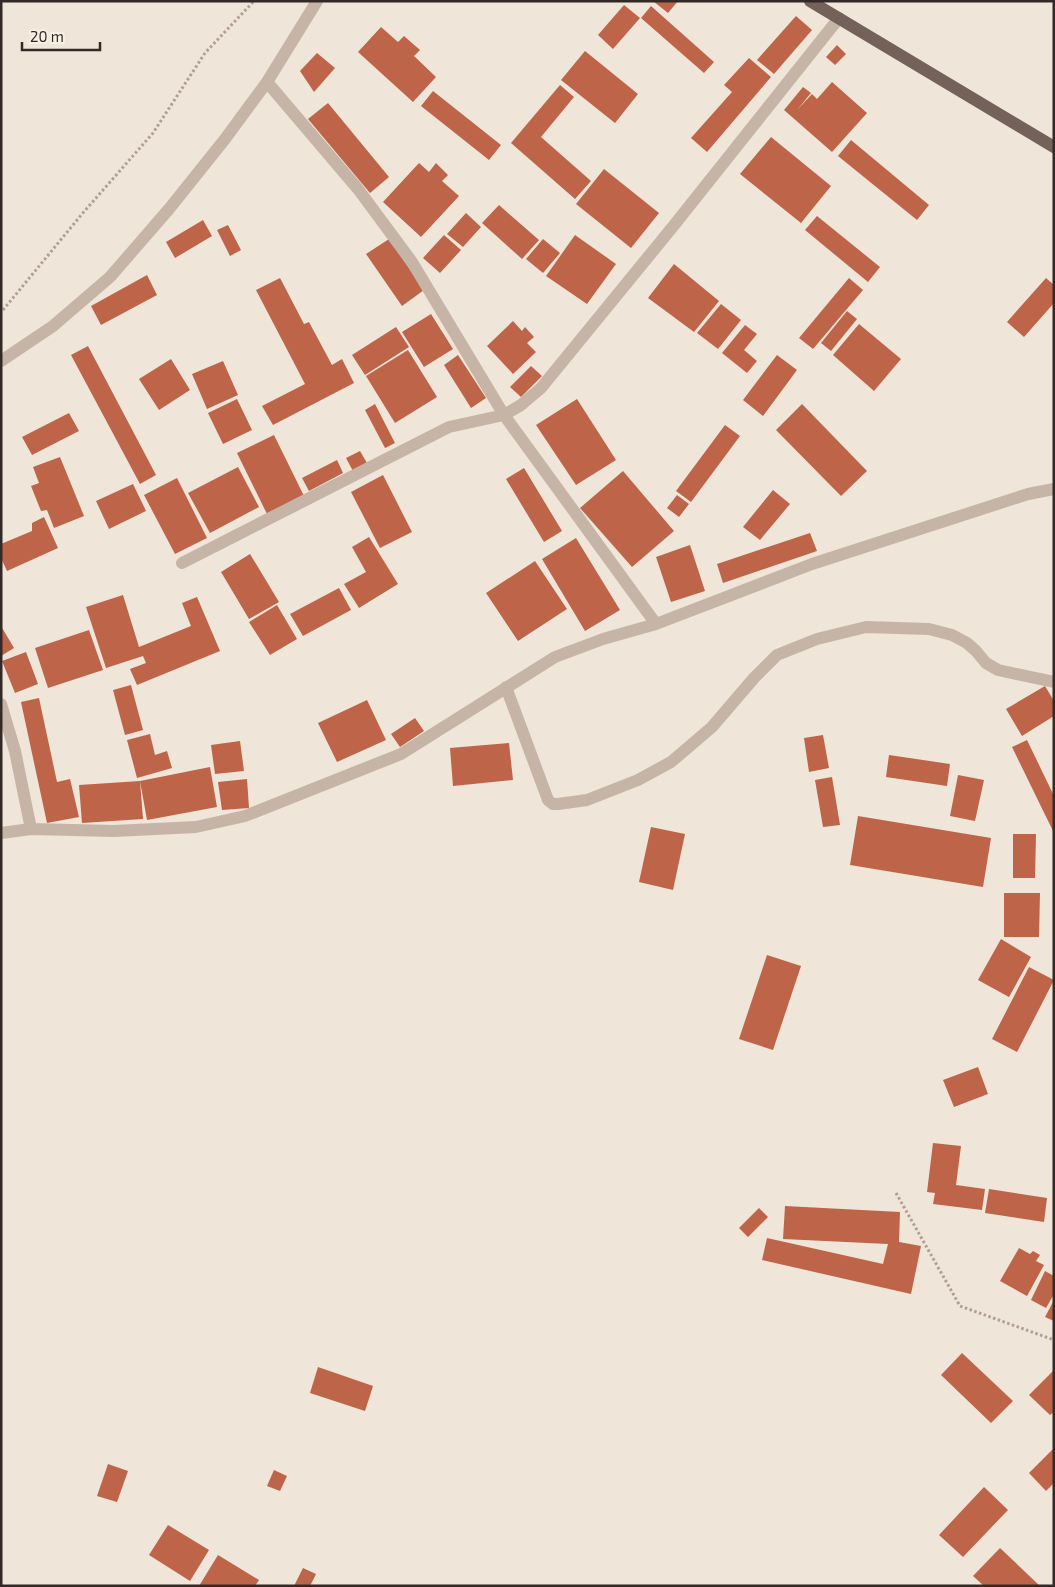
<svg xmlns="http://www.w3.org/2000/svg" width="1055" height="1587" font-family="'Exo 2',sans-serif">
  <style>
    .building { fill: #be6449 }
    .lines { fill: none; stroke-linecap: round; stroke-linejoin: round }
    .path { stroke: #b29f91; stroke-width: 3; stroke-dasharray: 2.5 2.5; stroke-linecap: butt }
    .minor { stroke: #c6b5a6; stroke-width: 12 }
    .major { stroke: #746159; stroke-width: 12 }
  </style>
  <rect width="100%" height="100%" fill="#efe5d9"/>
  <path class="building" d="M653,1H678L668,13Z
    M624,5L640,18L613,49L598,35Z
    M651,6L714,62L704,73L641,18Z
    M796,16L812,30L774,74L757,60Z
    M381,27L398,42L404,36L420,50L414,56L436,77L413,102L358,52Z
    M837,45L846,54L835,65L826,57Z
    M585,51L638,94L615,123L561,80Z
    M317,53L335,68L314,92L300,71Z
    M749,58L771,77L707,152L691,138L732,92L724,85Z
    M832,82L867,113L832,152L784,110L803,87L811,93L797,110L812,94L817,99Z
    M560,85L574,97L541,137L591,181L575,199L511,143Z
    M433,91L501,145L489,160L421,106Z
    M328,103L389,177L370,193L308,119Z
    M771,137L831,186L801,223L740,174Z
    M851,140L929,205L917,220L838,156Z
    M419,163L429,172L436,163L448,175L442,181L459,196L421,237L383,202Z
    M604,169L659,213L631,248L576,204Z
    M499,205L539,240L522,259L482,223Z
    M466,213L481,227L463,247L447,234Z
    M817,216L880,267L868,282L805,230Z
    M203,220L212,236L175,258L166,242Z
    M228,225L241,250L230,256L217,230Z
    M444,235L461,250L440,273L423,258Z
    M575,235L616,264L587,304L546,276Z
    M389,239L424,290L402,306L366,254Z
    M543,239L560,253L543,273L526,259Z
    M674,264L719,301L694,332L648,298Z
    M147,275L157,295L101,325L91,306Z
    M280,278L304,324L309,322L332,365L342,359L354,383L273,425L262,406L305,384L256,290Z
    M849,278L863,290L813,349L799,338Z
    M1046,278L1054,285V303L1024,337L1007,322Z
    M721,304L741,320L718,349L697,333Z
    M847,311L857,319L831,351L821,343Z
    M431,314L453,349L424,367L402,332Z
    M513,321L522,331L525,327L534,337L527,343L536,352L513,374L487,346Z
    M859,324L901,359L874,391L833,355Z
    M745,325L757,334L744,350L757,361L747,373L722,353Z
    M396,327L409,347L365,375L352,355Z
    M88,346L156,475L140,484L71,355Z
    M408,350L437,397L395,423L366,376Z
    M458,355L486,398L471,408L444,365Z
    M777,355L797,370L763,416L743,400Z
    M171,359L190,390L159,410L139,379Z
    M223,361L238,395L207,409L192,374Z
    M531,366L542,376L521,397L510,387Z
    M237,399L252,430L223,444L208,413Z
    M577,399L616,460L576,485L536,425Z
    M375,404L395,443L385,448L365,410Z
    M802,404L867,471L841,496L776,430Z
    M69,413L79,431L32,455L22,437Z
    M725,425L740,436L691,502L676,491Z
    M274,435L304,496L267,514L237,453Z
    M360,451L367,463L353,471L346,458Z
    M60,457L84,516L54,528L47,510L41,511L31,486L39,483L33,467Z
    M337,460L343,473L309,491L302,478Z
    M238,467L259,507L210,533L188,493Z
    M524,468L562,531L544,542L506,479Z
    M623,471L674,531L632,567L580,508Z
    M383,475L412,532L380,548L351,492Z
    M177,478L207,538L175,554L144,495Z
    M133,484L146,511L109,529L96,501Z
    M773,490L790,504L760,540L743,527Z
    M677,495L689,504L679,517L667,508Z
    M44,517L58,548L7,571L1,558V544L32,531V523Z
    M810,533L817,551L723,583L717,564Z
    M369,537L398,584L359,608L344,584L366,572L352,547Z
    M576,538L620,610L585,631L542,559Z
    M690,545L705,591L671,602L656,557Z
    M250,554L279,602L249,619L221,572Z
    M535,561L567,609L518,641L486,593Z
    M339,588L351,610L303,636L290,614Z
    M123,595L139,647L191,626L182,603L197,597L220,651L137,685L130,669L146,663L143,656L106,668L86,607Z
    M277,605L297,639L270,655L249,622Z
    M1,626L14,648L1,656Z
    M89,630L103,670L48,688L35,648Z
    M26,652L38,684L15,693L2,661Z
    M131,685L143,730L125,735L113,690Z
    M1045,686L1054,701V716L1022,736L1006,709Z
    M39,698L57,782L70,779L79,817L47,823L21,702Z
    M367,700L386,740L337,762L318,723Z
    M415,718L424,731L400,747L391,734Z
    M150,734L155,755L167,751L172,768L137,778L127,740Z
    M823,735L829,768L809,772L804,738Z
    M1027,740L1054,796V833L1012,747Z
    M240,741L244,771L215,774L211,745Z
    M509,743L513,780L453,786L450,748Z
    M889,755L950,764L947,786L886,777Z
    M210,767L217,807L147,820L140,781Z
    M958,775L984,780L975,821L950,816Z
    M832,777L840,825L823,827L815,780Z
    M247,779L249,808L222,810L218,782Z
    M140,781L143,819L82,823L79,785Z
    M858,816L991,838L983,887L850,865Z
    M651,827L685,834L673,890L639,882Z
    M1013,834H1036L1035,878H1013Z
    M1004,893H1040L1039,937H1004Z
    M1001,939L1031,957L1009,997L978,980Z
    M767,955L801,966L773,1050L739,1039Z
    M1029,967L1054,980L1017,1052L992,1039Z
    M978,1067L988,1094L954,1107L943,1080Z
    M933,1143L961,1146L956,1185L985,1189L982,1210L933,1204L935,1193L927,1192Z
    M989,1189L1047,1198L1044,1222L985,1213Z
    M785,1206L900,1212L899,1242L921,1246L911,1294L762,1260L767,1238L883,1264L888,1244L783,1239Z
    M759,1208L768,1217L748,1237L739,1228Z
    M1019,1248L1030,1254L1033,1251L1040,1255L1036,1261L1044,1265L1027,1296L1000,1281Z
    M1045,1271L1054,1276V1294L1046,1308L1031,1300Z
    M1054,1300V1321L1045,1317Z
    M962,1353L1013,1401L991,1423L941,1375Z
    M318,1367L373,1386L365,1411L310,1393Z
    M1054,1370V1412L1050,1415L1029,1395Z
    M1054,1448V1483L1046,1491L1029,1473Z
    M108,1464L128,1471L117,1502L97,1496Z
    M274,1470L287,1476L280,1491L267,1486Z
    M984,1487L1008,1510L963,1557L939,1535Z
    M168,1525L209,1550L190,1581L149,1555Z
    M1000,1548L1040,1586H984L973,1576Z
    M218,1555L259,1580L255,1586H199Z
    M303,1568L316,1574L310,1586H294Z"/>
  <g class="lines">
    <path class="path" d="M3,310L82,214L153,133L205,53L254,1
      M896,1193L960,1306L1054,1340"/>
    <path class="minor" d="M267,82L358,189L412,262L504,415L656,624
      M1,361L53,326L110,277L169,209L225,139L267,82L317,1
      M182,563L449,427L504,415L521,405L541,388L675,224L839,18
      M506,687L548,800L553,804H558L587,800L638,780L671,762L712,727L754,678L777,655L817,639L866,627L929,629L952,635L967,643L976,651L986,663L998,670L1054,682
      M1,704L15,751L31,829
      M1,833L31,829L114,831L196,827L245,816L401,754L555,657L603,639L656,624L812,564L1028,494L1054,489"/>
    <path class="major" d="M810,1L1054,147"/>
  </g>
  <rect width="1055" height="1587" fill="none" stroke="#332a27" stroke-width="5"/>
  <path d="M22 42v8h78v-8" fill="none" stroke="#332a27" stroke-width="2.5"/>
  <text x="30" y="42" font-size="15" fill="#332a27" stroke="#f8efe5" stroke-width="4" paint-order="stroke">20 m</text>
</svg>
